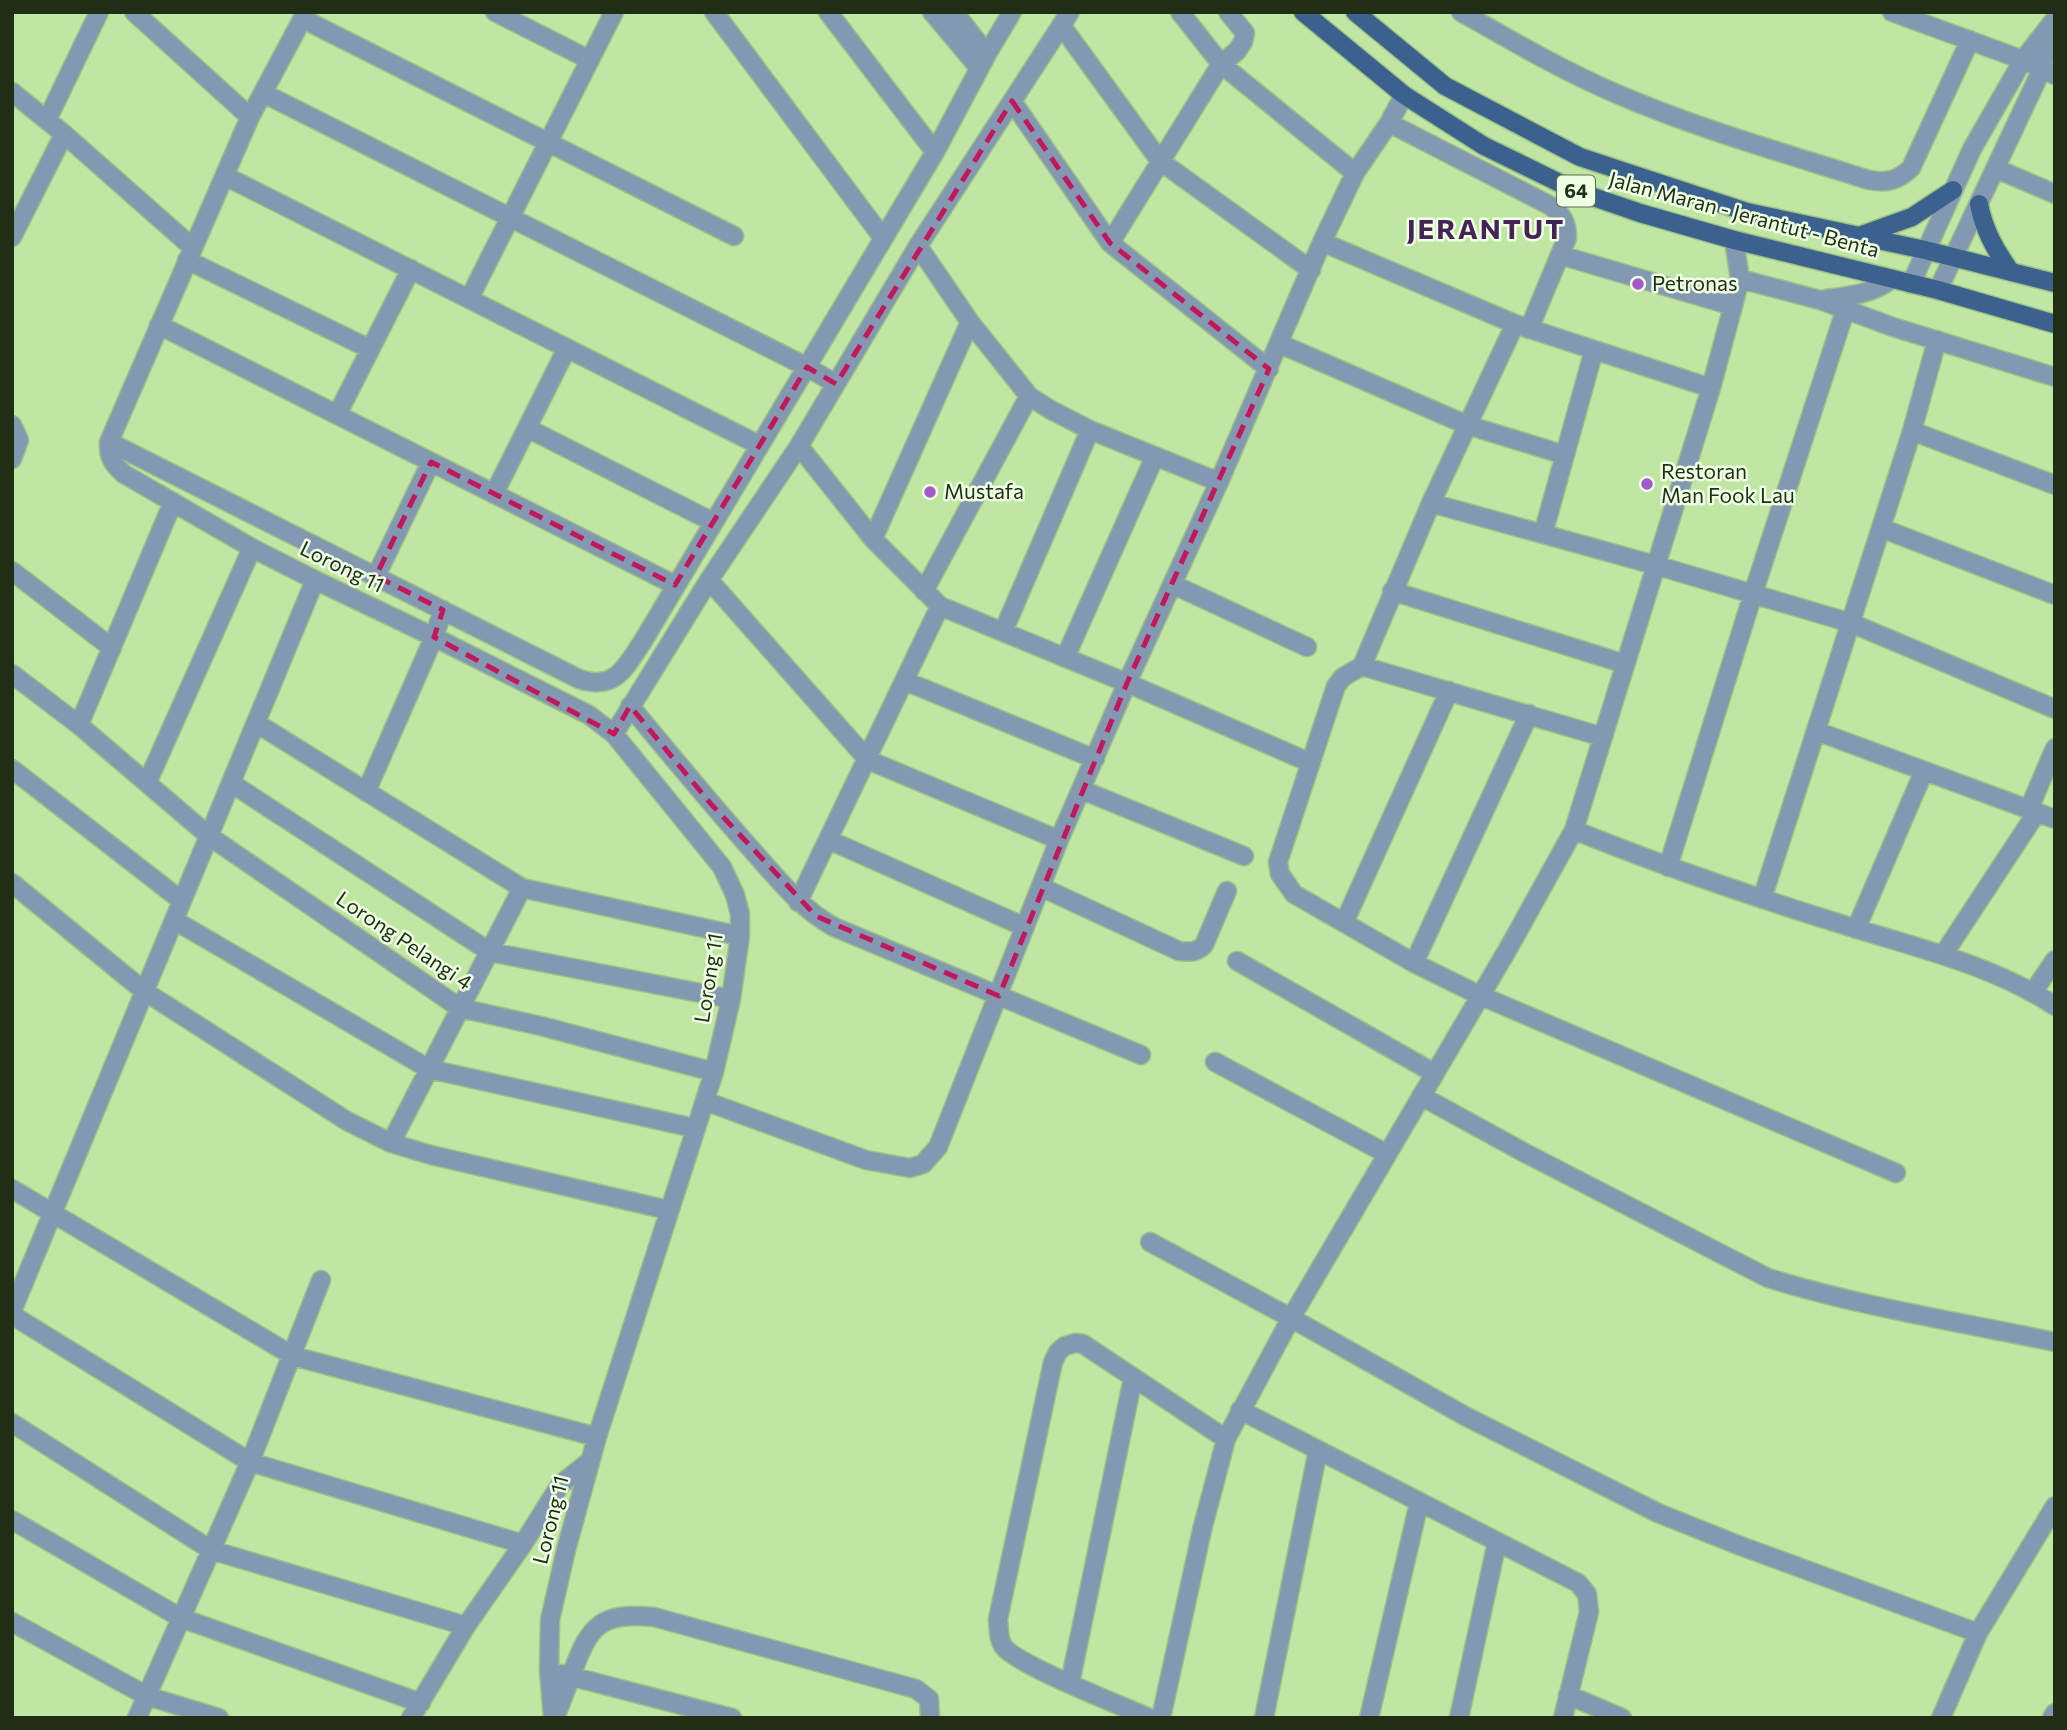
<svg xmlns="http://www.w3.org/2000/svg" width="2067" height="1730" font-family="Commissioner,sans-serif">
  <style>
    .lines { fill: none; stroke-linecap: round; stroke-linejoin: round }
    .minor-casing { stroke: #9fc186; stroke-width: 21 }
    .major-casing { stroke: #9fc186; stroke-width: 21 }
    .minor { stroke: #8398b1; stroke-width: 18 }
    .major { stroke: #3b618e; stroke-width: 18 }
    .marked { fill: none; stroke: #c2185b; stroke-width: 5; stroke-dasharray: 14 9; stroke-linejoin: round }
    .poi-dot { fill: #a458ca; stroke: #efffe4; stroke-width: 2.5 }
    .labels { text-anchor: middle; stroke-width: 5; stroke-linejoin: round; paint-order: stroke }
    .shield { fill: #efffe4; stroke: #5d6d52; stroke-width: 2 }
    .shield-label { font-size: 19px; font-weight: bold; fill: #1f2e14 }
    .street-label { font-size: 21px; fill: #1f2e14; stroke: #efffe4 }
    .poi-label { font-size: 21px; fill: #1f2e14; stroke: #efffe4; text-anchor: start }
    .district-label { font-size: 28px; font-weight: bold; letter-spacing: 2px; fill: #472259; stroke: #efffe4 }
  </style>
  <rect width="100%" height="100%" fill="#bfe6a2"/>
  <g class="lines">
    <g class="minor-casing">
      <path id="minor" d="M134,12L250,117
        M306,12L250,117L109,442C108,457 113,464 124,474L252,548L315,580L434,637L589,715L614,734L722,867L735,895L740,914V936L731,999L714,1072L597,1437L566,1550L550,1620L549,1671L553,1718
        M495,12L590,60
        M714,12L883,238
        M828,12L935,152
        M932,12L979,68
        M954,12L987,54
        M1180,12L1221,64L1355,173
        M1461,12C1512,41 1563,71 1617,94C1698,129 1784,153 1869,180C1887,183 1897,181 1911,168L1970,40
        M1892,12L2023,60L2055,75
        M303,19L734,236
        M1061,25L1160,161L1311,270
        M12,92L64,134L192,247
        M263,93L807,367L836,384
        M1012,101L1110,243L1269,369
        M47,120L99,12
        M1389,123L1551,206C1563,216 1567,222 1567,238L1529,329
        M1997,169L2055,194
        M225,176L759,445
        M12,237L64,134
        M1322,242L1515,324L1711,388
        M1110,243L1221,64L1237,51L1243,42L1245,33L1228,12
        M918,246L970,322L1029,396L1051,410L1090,430L1219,482
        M1560,255L1733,306
        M187,260L370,349
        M1740,279L1820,300L1893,327L2055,377
        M1911,284L1972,149L2023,60L2055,19
        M1938,290L2042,69L2051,28
        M469,299L614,12
        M1826,299C1850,296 1872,294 1892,279
        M159,325L675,585
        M1280,344L1467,425L1565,455
        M337,415L411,269
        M12,425L19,440L12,459
        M527,428L713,522
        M1912,431L2055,485
        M109,442L579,679C615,691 625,668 643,641L935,152L987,54L1012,12
        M799,446L873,539L940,606L1127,683L1311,763
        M494,494L567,348
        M1431,503L1655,565L1851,623L2055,709
        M1881,528L2055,595
        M1543,534L1594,350
        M873,539L970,322
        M12,571L112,648
        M376,576L431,462
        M709,580L868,760L1059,840
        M1172,584L1307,647
        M924,591L1029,396
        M1392,591L1625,664
        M1003,632L1090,430
        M1065,658L1155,456
        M1362,666L1431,503L1515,324
        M12,674L79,725L209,836L460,1008L541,1026L714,1072
        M905,681L1095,759
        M630,706C670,754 710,803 752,850C778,879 800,908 834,927L1141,1055
        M256,723L522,888L740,936
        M79,725L173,502
        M1816,731L2055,819
        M614,734L709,580L799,446L918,246L1070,12
        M1603,737L1362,666L1343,677L1336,686L1278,862L1280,874L1294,894L1414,963L1479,995L1896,1173
        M12,769L182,901
        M147,783L252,548
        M231,783L490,952L731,999
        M1082,790L1244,856
        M366,792L434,637L443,610
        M2029,809L2055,748
        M1574,830C1662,866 1751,896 1841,924C1913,947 1991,964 2055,1006
        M829,840L1025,927
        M1668,867L1753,594L1846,308
        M12,883L144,991L347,1121L391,1143L431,1155L668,1210
        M1041,887L1179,951C1189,952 1196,953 1204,945L1227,891
        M1762,899L1912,431L1937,340
        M798,902L940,606
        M174,920L429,1069L694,1128
        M1344,923L1449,691
        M1856,929L1924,771
        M1943,955L2037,812
        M1237,961L1434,1073
        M1414,963L1529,714
        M2033,992L2055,960
        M1215,1062L1387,1154
        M1421,1096L1525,1153L1768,1278C1862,1307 1959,1322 2055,1342
        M705,1101L866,1160L910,1168L923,1164L938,1147L1059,840L1127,683L1219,482L1322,242L1355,173L1389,123L1404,95
        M391,1143L522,888
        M12,1189L293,1356L597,1437
        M1150,1242L1291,1318L1465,1416L1658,1513L1738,1545L1978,1633
        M12,1311L315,580
        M12,1315L250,1462L523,1544
        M1240,1410L1578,1583L1587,1594L1589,1612L1563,1718
        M12,1423L211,1550L466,1626
        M12,1520L181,1618L421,1703
        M12,1622L147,1696L219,1718
        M562,1674L732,1718
        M1070,1683L1133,1378
        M1568,1695L1622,1718
        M137,1718L250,1462L321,1280
        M411,1718L466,1626L523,1544L560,1485L590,1461
        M555,1718C561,1702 567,1687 573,1671C590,1624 602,1612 654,1617L916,1689L929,1699L930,1718
        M1149,1718C1123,1706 1016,1665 1003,1646C998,1638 999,1628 998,1619L1053,1362L1058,1352L1065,1346L1075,1343L1083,1344L1226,1439
        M1161,1718L1202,1530L1226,1439L1291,1318L1508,949L1574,830L1711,388L1733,306L1740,279L1734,240
        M1264,1718L1318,1450
        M1369,1718L1419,1503
        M1459,1718L1497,1542
        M1941,1718L1978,1633L2055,1506
        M2052,1718L2055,1713"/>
    </g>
    <g class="major-casing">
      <path id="major" d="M1303,12L1404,95L1484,146L1576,191L1640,213L1734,240L1938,290L2055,324
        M1355,12L1445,86L1580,157L1747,212L1925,250L2055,283
        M1979,204C1984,230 1995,250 2011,272
        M1862,235L1912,217L1953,190"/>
    </g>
    <use href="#minor" class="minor"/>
    <use href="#major" class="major"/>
  </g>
  <path class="marked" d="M1012,101L1110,243L1269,369L1127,683L999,996L816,916L711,804L630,706L614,734L434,637L443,610L376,576L431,462L675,585L807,367L836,384Z"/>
  <g class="poi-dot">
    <circle cx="1638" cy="284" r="7"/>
    <circle cx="1647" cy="484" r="7"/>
    <circle cx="930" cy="492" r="7"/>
  </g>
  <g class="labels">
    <rect class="shield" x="1557" y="175.5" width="38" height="31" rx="5"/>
    <g class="shield-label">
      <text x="1576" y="198">64</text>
    </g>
    <g class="street-label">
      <text transform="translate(1744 215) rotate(15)" y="7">Jalan Maran - Jerantut - Benta</text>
      <text transform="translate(342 567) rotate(26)" y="7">Lorong 11</text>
      <text transform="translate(404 941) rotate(34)" y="7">Lorong Pelangi 4</text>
      <text transform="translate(709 978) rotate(-81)" y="7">Lorong 11</text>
      <text transform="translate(551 1520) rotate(-76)" y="7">Lorong 11</text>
    </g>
    <g class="poi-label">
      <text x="1652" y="291">Petronas</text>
      <text x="1661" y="479">Restoran<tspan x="1661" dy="24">Man Fook Lau</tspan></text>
      <text x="944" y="499">Mustafa</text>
    </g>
    <g class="district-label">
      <text x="1486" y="239">JERANTUT</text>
    </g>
  </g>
  <rect width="2067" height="1730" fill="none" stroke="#1f2e14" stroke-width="28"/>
</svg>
